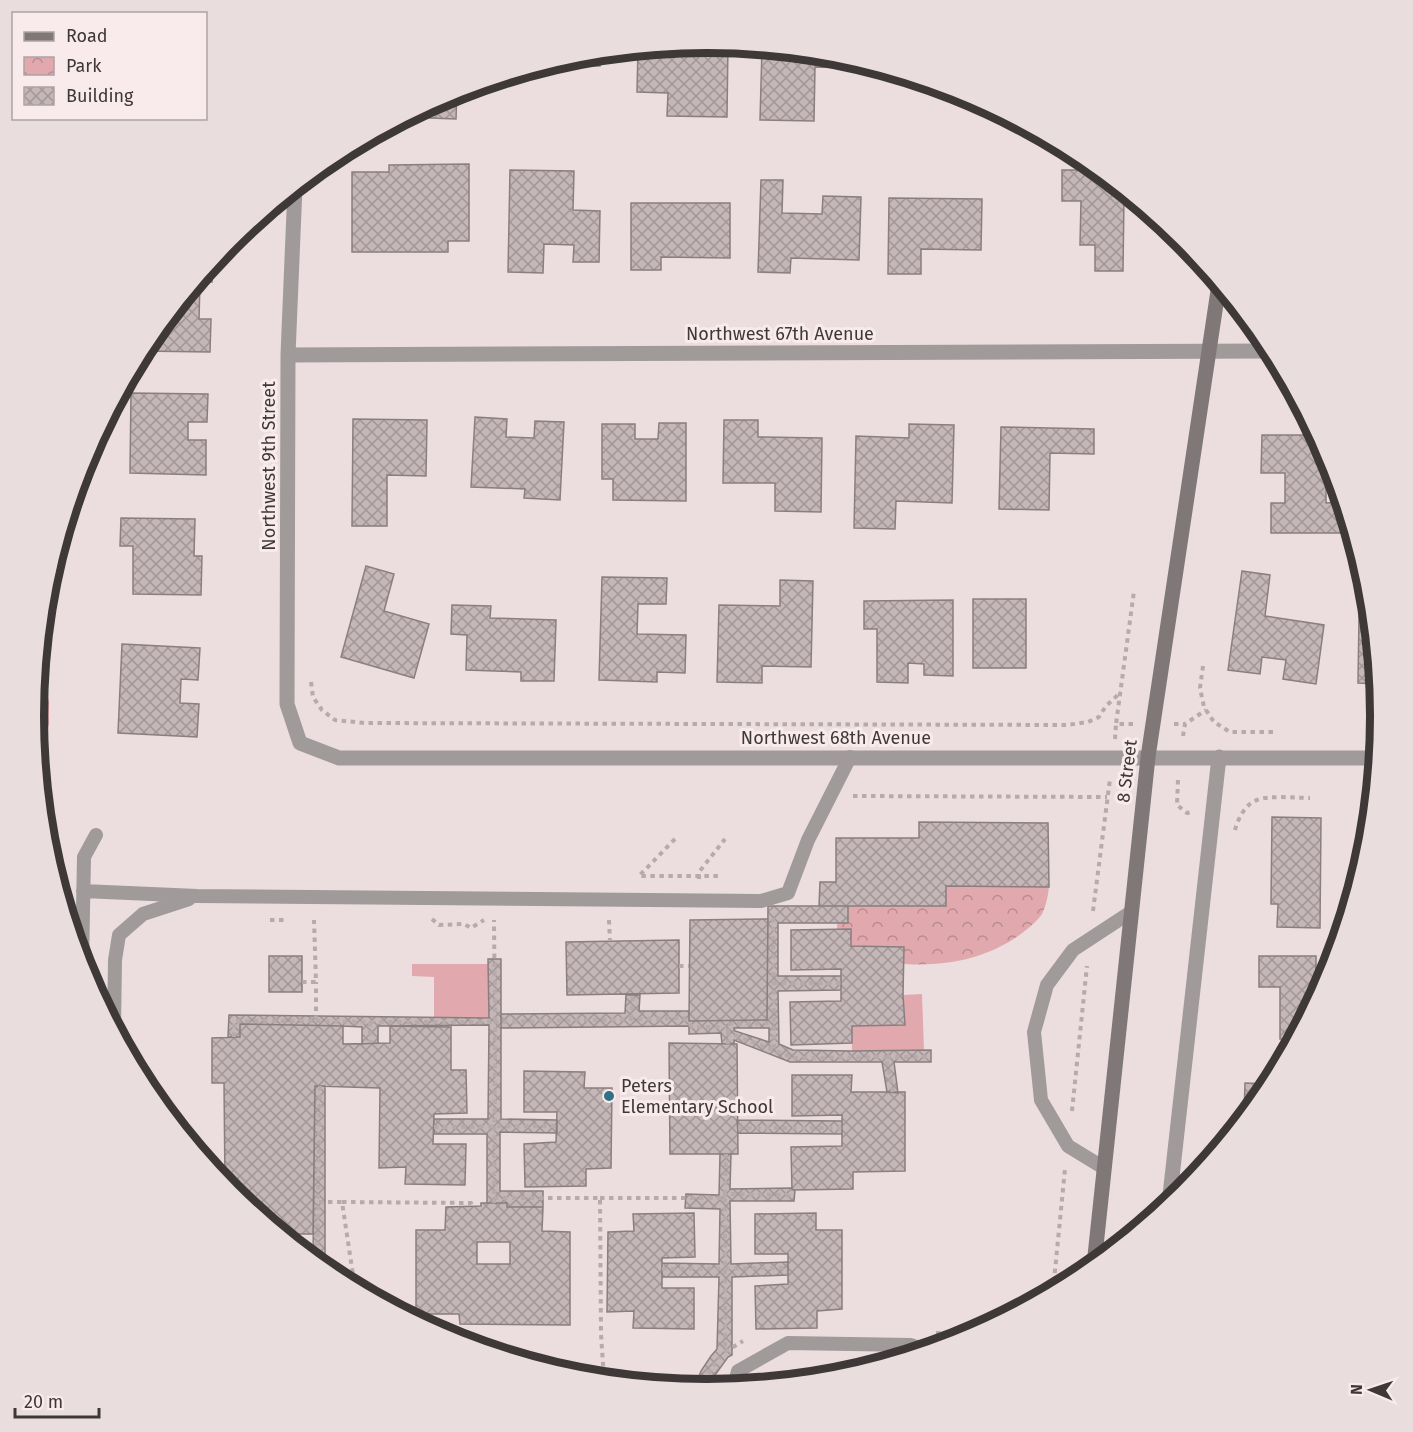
<svg xmlns="http://www.w3.org/2000/svg" width="1413" height="1432" font-family="'Fira Sans',sans-serif">
  <style>
    .park { fill: url(#park-crowns) }
    .pitch { fill: #e1a9ae }
    .lines { fill: none; stroke-linecap: round; stroke-linejoin: round }
    .canal { stroke: #c18a90; stroke-width: 30 }
    .building { fill: url(#building-cross-hatch); stroke: #8b7e7f; stroke-width: 1.5; fill-rule: evenodd }
    .path { stroke: #b6aaab; stroke-width: 4; stroke-dasharray: 4.5 4.5; stroke-linecap: butt }
    .lane { stroke: #a09a9b; stroke-width: 14 }
    .street { stroke: #a09a9b; stroke-width: 15 }
    .secondary { stroke: #807878; stroke-width: 15 }
    .poi-dot { fill: #317085; stroke: #f9ebec; stroke-width: 2 }
    .labels { text-anchor: middle; stroke-width: 6; stroke-linejoin: round; paint-order: stroke }
    .street-label { font-size: 18px; fill: #3e3838; stroke: #f9ebec }
    .poi-label { font-size: 18px; fill: #3e3838; stroke: #f9ebec; text-anchor: start }
    .rim { fill: none; stroke: #3e3838; stroke-width: 8 }
  </style>
  <defs>
    <pattern id="park-crowns" width="20" height="18" patternUnits="userSpaceOnUse" patternTransform="scale(1.5)"><rect width="20" height="18" fill="#e1a9ae"/><path d="M2 6a3 3 0 1 1 6 0M12 15a3 3 0 1 1 6 0" fill="none" stroke="#b88b8f"/></pattern>
    <pattern id="building-cross-hatch" width="8" height="8" patternUnits="userSpaceOnUse" patternTransform="scale(1.5)"><rect width="8" height="8" fill="#c5b7b8"/><path d="M0 0l8 8M0 8l8-8" fill="none" stroke="#a19697"/></pattern>
  </defs>
  <rect width="100%" height="100%" fill="#ecdedf"/>
  <path class="park" d="M946,886L1049,887C1048,896 1046,906 1042,914C1038,920 1031,926 1026,930C992,958 947,967 904,964V947L851,946V929H837L838,906H946Z"/>
  <path class="pitch" d="M412,964H488L489,1018H434V977L412,976Z
    M922,994L924,1050L852,1051V1026L904,1025L903,995Z"/>
  <g class="lines">
    <path class="canal" d="M34,722V703"/>
  </g>
  <path class="building" d="M707,43L728,45L727,117L667,116L668,93L637,92L638,49Z
    M762,48L838,56L854,60V68L815,67L814,121L760,120Z
    M600,53V66H542L575,55Z
    M457,91L456,119L405,117L449,94Z
    M469,164V241H448V252H352V172H389V165Z
    M510,170L574,171L573,210L600,211L599,262H573L574,245L544,244L543,273L508,272Z
    M1062,170H1098L1130,196H1124L1123,271H1095V245H1080L1081,201H1062Z
    M761,180H783L782,213L822,214L823,196L861,197L859,260L791,258L790,273L758,272Z
    M889,198L982,199L981,250L921,249V274H888Z
    M631,203H730V258L661,257V270H631Z
    M213,261L212,282H200L199,319H211L210,352L141,351L147,342Z
    M131,393L208,394L207,422H188V440H206V475L130,473Z
    M475,417L507,419L506,437L534,438L535,421L564,422L560,500L524,498L525,489L471,487Z
    M353,419L427,420L426,476L387,475V526H352Z
    M724,420H758V437L822,438L821,512L775,511V483H723Z
    M659,423H686V501L613,500V479H602V424H635V439H658Z
    M909,424L954,425L952,503L896,501L895,529L854,528L856,436L909,438Z
    M1001,427L1094,429V454L1050,453L1049,510L999,509Z
    M1262,435H1316L1329,459L1332,470V482H1326V503L1342,502L1345,510L1344,533H1271V503H1285V473H1261Z
    M121,518L195,519L194,556H202L201,595L133,594V546H120Z
    M366,566L394,574L384,611L429,624L414,678L341,657Z
    M1242,571L1270,575L1265,616L1324,625L1316,684L1283,679L1286,660L1262,657L1260,674L1228,670Z
    M602,577L667,578L666,604H638L637,634L686,635L685,673L657,672V682L599,680Z
    M780,580L813,581L811,667L762,666V683L717,682L719,605L780,606Z
    M973,599H1026V668H973Z
    M953,600V676L924,675V664L908,663V683L877,682V629H864V601Z
    M452,605L491,606L490,618L556,620L554,681H521V672L466,670L467,635L451,634Z
    M1359,615H1370L1377,684L1358,683Z
    M122,644L200,648L198,680L181,679L180,703L199,704L197,737L118,733Z
    M1272,817L1321,818L1320,928L1277,927L1278,904H1271Z
    M919,822L1048,823L1049,887L946,886V906H819L820,882H836V838H919Z
    M768,906H848V923H778V976H841V990L778,991L779,1044L793,1050L852,1051L931,1050V1062H894L898,1093L887,1092L882,1062H790L734,1040V1044H722L721,1033L689,1034V1026L501,1028V1014L625,1013L626,995H640L639,1011H689V1021L767,1020ZM734,1028H769V1042L735,1031Z
    M768,919L767,1020L689,1021L690,920Z
    M851,929V946L904,947L903,995L905,1025L852,1026V1043L791,1045L790,1002L841,1001V969L791,970V930Z
    M679,940V993L567,995L566,942Z
    M269,956H302V992H269Z
    M1259,956H1316V998L1294,1039H1280V987H1259Z
    M488,959H501V1119L557,1120V1133L500,1132V1191H543V1207H507V1203H487V1134H434V1119H488L489,1025L378,1026V1043L362,1044V1027L343,1026L240,1024V1037H228L229,1015L489,1018Z
    M240,1024L343,1026V1044L390,1043V1026L451,1027V1070H466L467,1113L434,1114L433,1144H466L465,1185L405,1184L406,1167L379,1168L380,1088L315,1086L313,1234H282L230,1192L225,1185L224,1083H212V1038L240,1037Z
    M669,1043L737,1044L738,1154H670Z
    M524,1071L585,1072L584,1088H612L611,1168L586,1169V1186L525,1187L524,1144L556,1142L557,1112H524Z
    M792,1075H852L851,1092H905V1171L853,1172V1189L792,1190L791,1147L842,1146V1115L792,1116Z
    M1245,1083L1270,1084L1266,1090L1247,1114H1244Z
    M315,1086H325V1270L313,1260Z
    M737,1120L842,1121V1134L738,1133Z
    M720,1154H731L730,1189L792,1188V1190H795L794,1201H730L731,1264L788,1262V1275L732,1277V1355L728,1357L715,1375L709,1389L586,1378L699,1376L701,1371L711,1356L717,1349L719,1277H662V1263L719,1264L720,1209L685,1208L686,1194L719,1195Z
    M481,1203H507V1207H543L542,1231L570,1232V1325L460,1324L459,1314H416V1230H445L446,1207L481,1206ZM477,1242H510V1264H477Z
    M694,1213L695,1257L662,1258V1288H694V1329L633,1328L634,1311L607,1312L608,1232L634,1231L633,1214Z
    M816,1213V1230H842V1309L817,1311V1328L756,1329L755,1286L788,1284V1254H755V1214Z"/>
  <g class="lines">
    <path class="path" d="M1203,666L1200,688L1204,707L1214,722L1230,732H1273
      M311,682L313,697L322,710L335,720L364,723L1067,725L1088,722L1099,717L1106,706L1121,692
      M1133,724H1116L1134,591
      M1174,724H1185
      M1183,736L1185,724L1206,710
      M1115,739L1116,724
      M1178,780L1177,805L1187,813L1192,812
      M853,796L1107,797
      M1235,830C1238,819 1245,804 1257,800C1269,795 1296,798 1310,798
      M675,839L639,876H722
      M699,879V872L725,839
      M1093,911L1110,779
      M773,918L774,1050L793,1058L886,1057
      M432,919L439,925L464,924L471,928L484,920
      M270,920H284
      M609,920L610,941
      M679,966H689
      M302,982H316L314,920
      M773,983H841
      M631,1019L633,993
      M316,1021L370,1022V1043
      M370,1022H495L494,920
      M728,1033V1024L774,1023
      M234,1037V1021H316V982
      M728,1044V1033L774,1050
      M320,1086L318,1202H342L355,1288
      M893,1092L886,1057H927
      M1072,1111L1087,966
      M434,1127L557,1126
      M738,1128H842
      M725,1194L726,1154
      M494,1198H600L601,1334L604,1379
      M600,1198H725V1194L789,1195L792,1190
      M725,1198V1352
      M342,1202L471,1203L472,1206
      M494,1203L495,1022L684,1018L692,1027H726
      M317,1264L318,1202
      M662,1269L788,1268
      M1053,1291L1065,1169
      M936,1333H954L968,1336
      M725,1352L743,1341
      M633,1382H705L709,1372L720,1357
      M702,1389L705,1382"/>
    <path class="lane" d="M83,891L197,896L761,901L788,893L808,840L850,757
      M82,965L84,857L96,835
      M114,1029L115,960L119,935L143,914L189,899
      M1104,1168L1068,1146L1041,1100L1034,1032L1047,985L1073,950L1131,912
      M734,1387L738,1371L788,1343L911,1345L925,1350"/>
    <path class="street" d="M295,187L288,355L287,704L300,743L339,758H1376
      M288,355L1272,351
      M1169,1204L1219,757"/>
    <path class="secondary" d="M1094,1265L1148,757L1219,284"/>
  </g>
  <circle class="poi-dot" cx="609" cy="1096" r="6"/>
  <g class="labels">
    <g class="street-label">
      <text x="780" y="340">Northwest 67th Avenue</text>
      <text transform="translate(269 466) rotate(-90)" y="6">Northwest 9th Street</text>
      <text x="836" y="744">Northwest 68th Avenue</text>
      <text transform="translate(1127 771) rotate(-83)" y="6">8 Street</text>
    </g>
    <g class="poi-label">
      <text x="621" y="1092">Peters<tspan x="621" dy="21">Elementary School</tspan></text>
    </g>
  </g>
  <path d="M0 0H1413V1432H0ZM44 716a663 663 0 1 1 1326 0a663 663 0 1 1-1326 0Z" fill="#eaddde" fill-rule="evenodd"/>
  <path class="rim" d="M44 716a663 663 0 1 1 1326 0a663 663 0 1 1-1326 0Z"/>
  <rect x="12" y="12" width="195" height="108" fill="#f9ebec" stroke="#aea3a4" stroke-width="1.5"/>
  <rect x="24" y="32" width="30" height="9" fill="#807878" stroke="#aea3a4" stroke-width="1.5"/>
  <text x="66" y="42" font-size="18" fill="#3e3838">Road</text>
  <rect x="24" y="57" width="30" height="18" fill="url(#park-crowns)" stroke="#aea3a4" stroke-width="1.5"/>
  <text x="66" y="72" font-size="18" fill="#3e3838">Park</text>
  <rect x="24" y="87" width="30" height="18" fill="url(#building-cross-hatch)" stroke="#aea3a4" stroke-width="1.5"/>
  <text x="66" y="102" font-size="18" fill="#3e3838">Building</text>
  <g transform="translate(1371 1390) rotate(272)" stroke="#f9ebec" stroke-width="4.5" paint-order="stroke">
  <path d="M0-4.5L10 22L0 15L-10 22Z" fill="#3e3838"/>
  <text y="-9" font-size="16" font-weight="bold" text-anchor="middle" fill="#3e3838">N</text>
  </g>
  <path d="M15 1408v9h84v-9" fill="none" stroke="#3e3838" stroke-width="3"/>
  <text x="24" y="1408" font-size="18" fill="#3e3838" stroke="#f9ebec" stroke-width="4.5" paint-order="stroke">20 m</text>
</svg>
